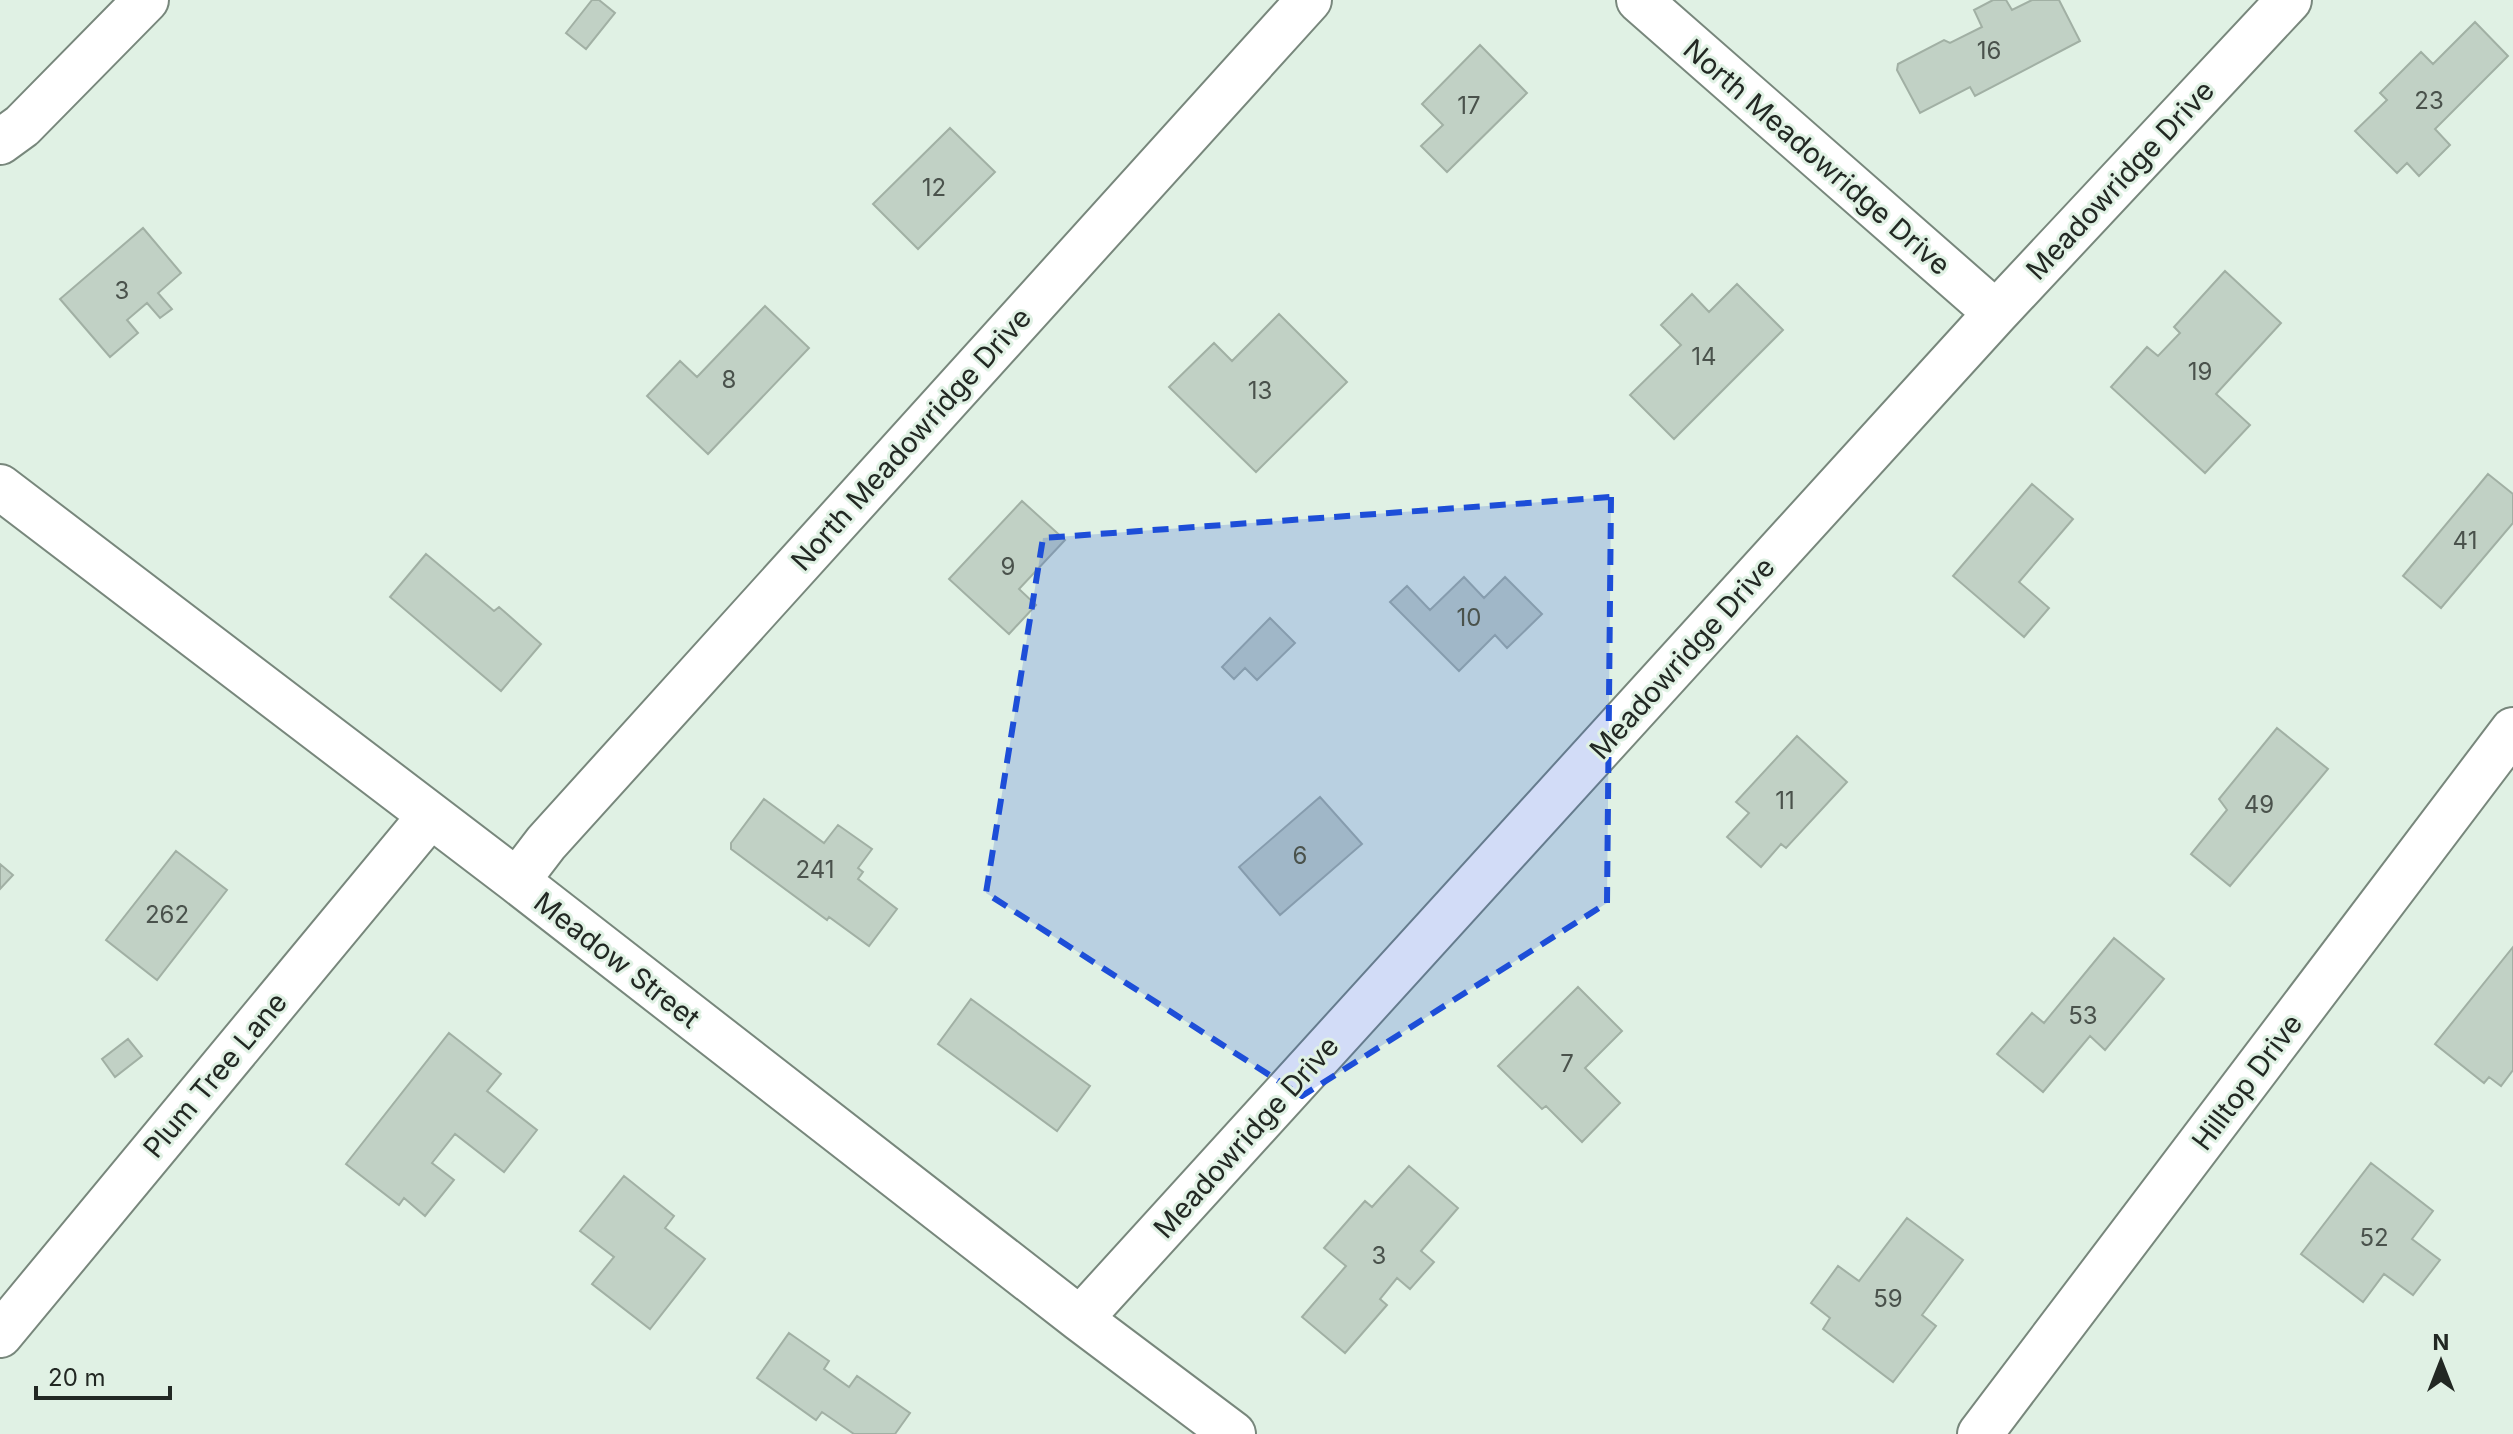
<svg xmlns="http://www.w3.org/2000/svg" width="2513" height="1434" font-family="Inter,sans-serif">
  <style>
    .building { fill: #c1d1c5; stroke: #a1b0a4; stroke-width: 2 }
    .lines { fill: none; stroke-linecap: round; stroke-linejoin: round }
    .minor-casing { stroke: #78877c; stroke-width: 48 }
    .minor { stroke: #fff; stroke-width: 44 }
    .marked { fill: #1d4ed8; fill-opacity: 0.2; stroke: #1d4ed8; stroke-width: 6; stroke-dasharray: 16 10; stroke-linejoin: round }
    .labels { text-anchor: middle; stroke-width: 6; stroke-linejoin: round; paint-order: stroke }
    .number-label { font-size: 24px; fill: #4a524c }
    .street-label { font-size: 28px; fill: #222823; stroke: #e0f1e4 }
  </style>
  <rect width="100%" height="100%" fill="#e0f1e4"/>
  <path class="building" d="M592,0H599L615,13L586,49L566,33Z
    M1993,0H2006L2012,10L2032,0H2059L2080,41L1975,96L1970,87L1920,113L1897,70L1898,64L1944,40L1950,43L1982,27L1974,10Z
    M2475,22L2508,56L2435,129L2450,145L2419,176L2407,163L2397,173L2355,131L2387,100L2380,93L2421,52L2433,64Z
    M1480,45L1527,93L1447,172L1421,146L1443,125L1422,104Z
    M950,128L995,172L918,249L873,204Z
    M143,228L181,273L158,293L172,309L160,318L147,303L127,320L138,333L110,357L60,299Z
    M2225,271L2281,323L2216,394L2250,425L2205,473L2111,387L2147,347L2158,356L2180,333L2174,327Z
    M1737,284L1783,330L1674,439L1630,395L1681,345L1661,325L1692,294L1709,312Z
    M765,306L809,348L708,454L647,396L680,361L697,377Z
    M1279,314L1347,382L1256,472L1169,387L1214,343L1232,361Z
    M2488,474L2513,494V523L2441,608L2403,576Z
    M2032,484L2073,519L2019,582L2049,608L2024,637L1953,576Z
    M1022,501L1065,540L1019,589L1036,605L1009,634L949,579Z
    M426,554L494,611L499,607L541,644L501,691L390,597Z
    M1464,577L1484,598L1505,577L1542,614L1507,648L1495,635L1459,671L1390,602L1407,586L1430,610Z
    M1270,618L1295,643L1257,680L1245,668L1234,679L1222,667Z
    M2277,728L2328,769L2230,886L2191,854L2227,810L2219,799Z
    M1797,736L1847,782L1786,848L1781,844L1761,867L1727,837L1749,813L1736,802Z
    M1320,797L1362,844L1280,915L1239,867Z
    M764,799L824,843L838,825L872,849L858,868L863,872L858,879L897,909L869,946L829,917L827,920L731,849V843Z
    M176,851L227,890L157,980L106,940Z
    M0,864L13,875L0,889Z
    M2114,938L2164,979L2105,1050L2090,1036L2043,1092L1997,1054L2032,1013L2044,1023Z
    M2513,947V1070L2501,1086L2489,1077L2484,1083L2435,1044Z
    M1578,987L1622,1031L1585,1068L1620,1103L1582,1142L1546,1106L1542,1109L1498,1066Z
    M971,999L1090,1086L1057,1131L938,1044Z
    M449,1033L501,1074L487,1091L537,1130L504,1172L455,1134L432,1163L454,1180L425,1216L404,1198L399,1205L346,1164Z
    M128,1039L142,1056L115,1077L102,1059Z
    M2371,1163L2433,1211L2412,1239L2440,1260L2413,1295L2384,1274L2363,1302L2301,1254Z
    M1409,1166L1458,1208L1421,1251L1434,1262L1410,1289L1397,1278L1380,1299L1387,1305L1345,1353L1302,1317L1346,1266L1324,1248L1365,1201L1372,1207Z
    M624,1176L674,1216L665,1228L705,1259L650,1329L592,1284L614,1257L580,1231Z
    M1907,1218L1963,1260L1922,1315L1936,1326L1893,1382L1823,1329L1830,1318L1811,1303L1838,1266L1859,1281Z
    M789,1333L829,1361L824,1369L849,1387L857,1376L910,1413L895,1434H854L822,1412L816,1420L757,1378Z"/>
  <g class="lines">
    <g class="minor-casing">
      <path id="minor" d="M1639,0L1996,313
        M0,142L22,126L146,0
        M0,487L517,881L1080,1319L1233,1434
        M517,881L546,843L1309,0
        M1080,1319L1996,313L2289,0
        M0,1335L430,816
        M1980,1434L2513,730"/>
    </g>
    <use href="#minor" class="minor"/>
  </g>
  <path class="marked" d="M1611,497L1607,903L1302,1096L986,893L1043,538Z"/>
  <g class="labels">
    <g class="number-label">
      <text x="1989" y="59">16</text>
      <text x="2429" y="109">23</text>
      <text x="1469" y="114">17</text>
      <text x="934" y="196">12</text>
      <text x="122" y="299">3</text>
      <text x="1704" y="365">14</text>
      <text x="2200" y="380">19</text>
      <text x="729" y="388">8</text>
      <text x="1260" y="399">13</text>
      <text x="2465" y="549">41</text>
      <text x="1008" y="575">9</text>
      <text x="1469" y="626">10</text>
      <text x="1785" y="809">11</text>
      <text x="2259" y="813">49</text>
      <text x="1300" y="864">6</text>
      <text x="815" y="878">241</text>
      <text x="167" y="923">262</text>
      <text x="2083" y="1024">53</text>
      <text x="1567" y="1072">7</text>
      <text x="2374" y="1246">52</text>
      <text x="1379" y="1264">3</text>
      <text x="1888" y="1307">59</text>
    </g>
    <g class="street-label">
      <text transform="translate(1817 157) rotate(41)" y="10">North Meadowridge Drive</text>
      <text transform="translate(2120 180) rotate(-47)" y="10">Meadowridge Drive</text>
      <text transform="translate(911 439) rotate(-48)" y="10">North Meadowridge Drive</text>
      <text transform="translate(1682 658) rotate(-48)" y="10">Meadowridge Drive</text>
      <text transform="translate(617 960) rotate(38)" y="10">Meadow Street</text>
      <text transform="translate(215 1075) rotate(-50)" y="10">Plum Tree Lane</text>
      <text transform="translate(2247 1082) rotate(-53)" y="10">Hilltop Drive</text>
      <text transform="translate(1246 1137) rotate(-48)" y="10">Meadowridge Drive</text>
    </g>
  </g>
  <g transform="translate(2441 1362)" stroke="#e0f1e4" stroke-width="6" paint-order="stroke">
  <path d="M0-6L14 30L0 20L-14 30Z" fill="#222823"/>
  <text y="-12" font-size="22" font-weight="bold" text-anchor="middle" fill="#222823">N</text>
  </g>
  <path d="M36 1386v12h134v-12" fill="none" stroke="#222823" stroke-width="4"/>
  <text x="48" y="1386" font-size="24" fill="#222823" stroke="#e0f1e4" stroke-width="6" paint-order="stroke">20 m</text>
</svg>
